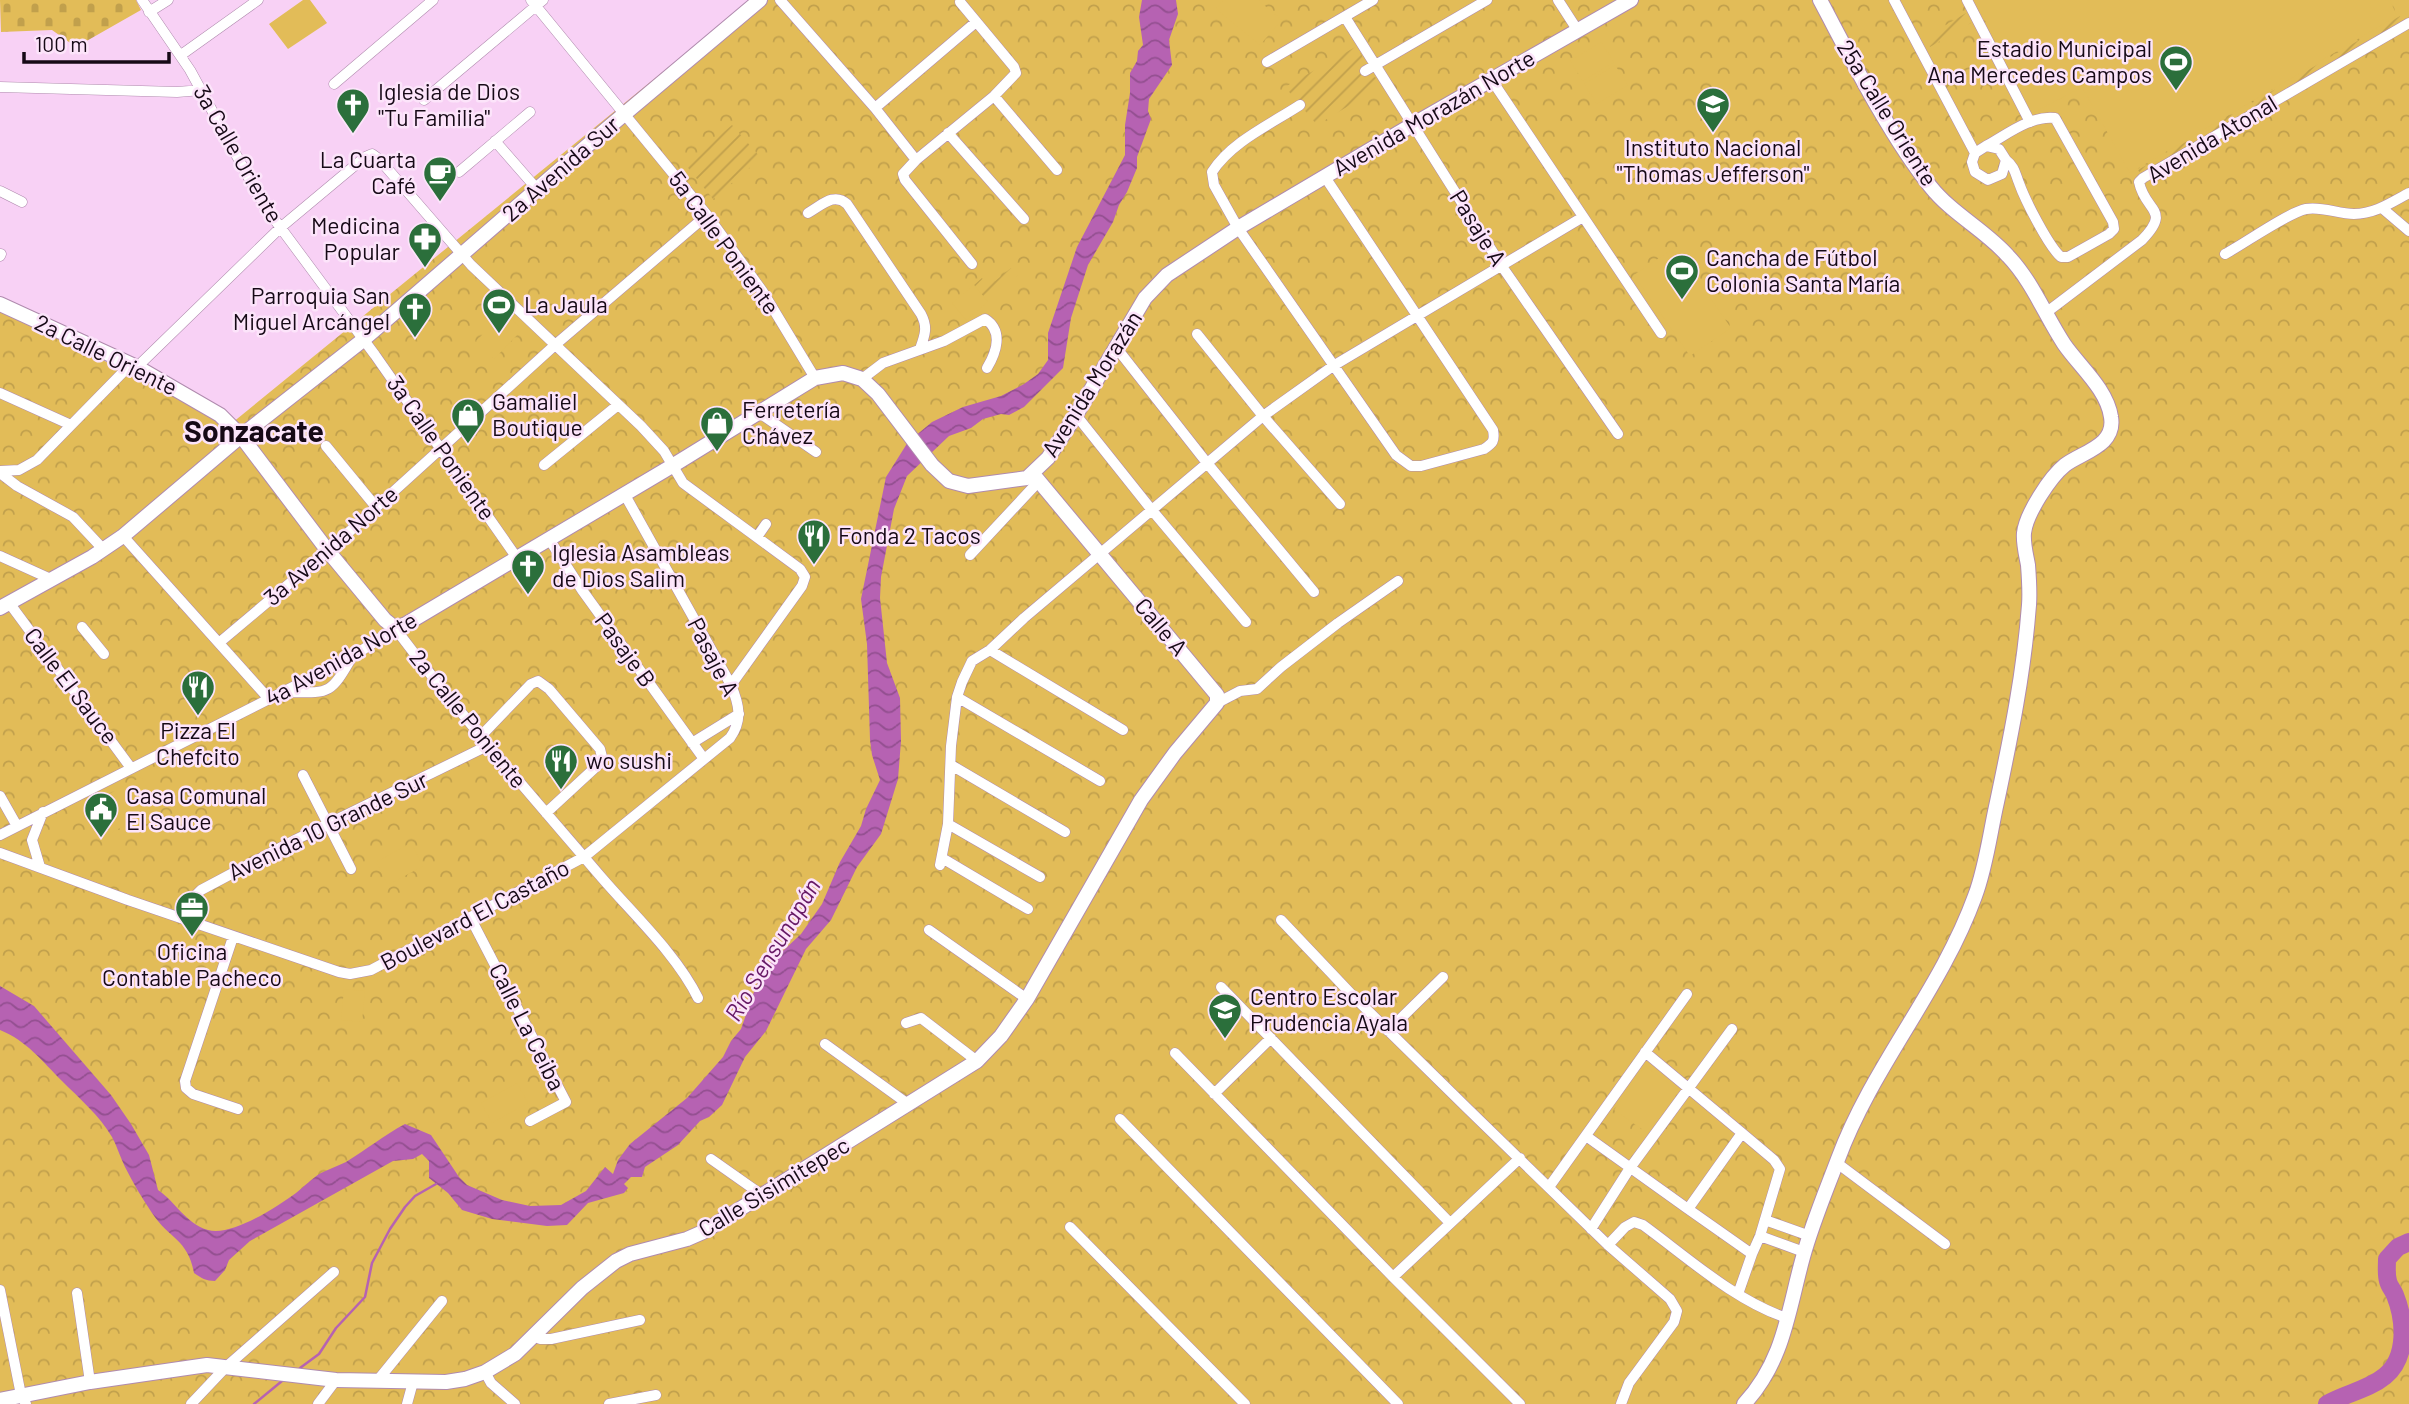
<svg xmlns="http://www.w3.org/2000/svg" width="2409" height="1404" font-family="Barlow,sans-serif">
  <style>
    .forest { fill: url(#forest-crowns) }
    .cemetery { fill: url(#cemetery-stones) }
    .garden { fill: url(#garden-furrows) }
    .pitch { fill: #e2bc58 }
    .water { fill: url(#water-waves) }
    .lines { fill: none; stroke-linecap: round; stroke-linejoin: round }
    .stream { stroke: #b662b2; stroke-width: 2.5 }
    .river { stroke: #b662b2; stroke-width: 18 }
    .street-casing { stroke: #b08bae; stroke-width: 11 }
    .secondary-casing { stroke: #b08bae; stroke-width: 16 }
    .street { stroke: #fff; stroke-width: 10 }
    .secondary { stroke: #fff; stroke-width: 14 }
    .labels { text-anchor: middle; stroke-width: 5; stroke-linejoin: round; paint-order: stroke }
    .poi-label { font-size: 23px; fill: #160916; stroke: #fce4fa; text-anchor: start }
    .street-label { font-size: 23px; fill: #160916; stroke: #fce4fa }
    .water-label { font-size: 24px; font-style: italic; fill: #671965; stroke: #fce4fa }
    .district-label { font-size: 30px; font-weight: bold; fill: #160916; stroke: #fce4fa }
  </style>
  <defs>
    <pattern id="forest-crowns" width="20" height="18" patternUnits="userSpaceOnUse" patternTransform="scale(1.75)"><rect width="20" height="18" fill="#e2bc58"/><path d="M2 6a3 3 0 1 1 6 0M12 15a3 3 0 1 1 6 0" fill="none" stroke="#c1a04c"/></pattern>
    <pattern id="cemetery-stones" width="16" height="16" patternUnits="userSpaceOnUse" patternTransform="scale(1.75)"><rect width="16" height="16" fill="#e2bc58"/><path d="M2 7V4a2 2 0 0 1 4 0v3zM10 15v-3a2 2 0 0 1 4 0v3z" fill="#c1a04c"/></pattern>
    <pattern id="garden-furrows" width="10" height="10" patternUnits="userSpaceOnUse" patternTransform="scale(1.75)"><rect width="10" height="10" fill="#e2bc58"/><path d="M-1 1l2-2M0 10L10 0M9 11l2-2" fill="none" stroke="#c1a04c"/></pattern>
    <pattern id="water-waves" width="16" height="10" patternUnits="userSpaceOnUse" patternTransform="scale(1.75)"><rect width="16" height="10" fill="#b662b2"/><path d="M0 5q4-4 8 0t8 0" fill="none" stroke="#934f90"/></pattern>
  </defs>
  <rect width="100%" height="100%" fill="#f8d1f5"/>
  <path class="forest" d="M751,0H2409V1404H0V310L232,423Z"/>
  <path class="cemetery" d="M0,0H136L141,10L76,47L52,30L1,32Z"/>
  <path class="garden" d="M1966,13L1971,23L1930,47L1924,38Z
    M2400,16L2405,25L2143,178L2138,170Z
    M1357,46L1365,64L1359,70L1366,80L1375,77L1383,85L1317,125L1285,87Z
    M732,125L761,158L713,199L685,164Z
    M1011,268L1018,275L988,302L974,285L982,278L984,281L991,276L995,281Z"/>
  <path class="pitch" d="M303,0H310L327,23L288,49L269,24Z
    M1223,0H1258L1282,20L1260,45L1216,9Z
    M1975,0H2390L2397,16L2130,173L2082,87L2031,114Z
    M1601,42L1614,62L1583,81L1570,61Z
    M1615,65L1628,85L1597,104L1584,84Z
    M1675,247L1731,328L1690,356L1634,275Z
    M974,285L988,302L966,320L952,303Z
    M505,312L522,330L494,359L476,341Z
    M141,777L158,807L111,833L94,802Z
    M411,843L423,866L388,885L376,862Z
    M344,989L365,991L362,1022L341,1020Z
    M1645,1066L1679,1091L1649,1134L1614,1110Z
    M517,1083L528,1103L492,1123L481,1103Z"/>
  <path class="water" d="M1142,0H1176L1178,14L1169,40L1172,65L1149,99L1148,111L1151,119L1137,157V168L1127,192L1119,205L1113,222L1088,265L1071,318L1063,368L1024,407L1009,415L1001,414L983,419L971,428L949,436L907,476L894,509L881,577L880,598L887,663L900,698L901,741L898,779L881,834L857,867L831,920L806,949L766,1031L745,1057L722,1105L709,1117L700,1121L678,1145L645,1167L642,1177H631L624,1184L628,1188L624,1193L588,1203L567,1225L547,1226L492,1219L462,1210L448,1193L429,1178V1161L422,1154L413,1159L393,1161L250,1241L229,1260L225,1270L215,1281C206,1281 201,1278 194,1273C188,1239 169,1239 152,1213C142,1198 133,1183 125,1167C120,1157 117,1146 112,1137C99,1115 79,1098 62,1081C42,1061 27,1041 0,1030V986L34,1006L111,1095L131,1124L149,1155L158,1190C175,1201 186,1224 208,1230C231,1237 277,1207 296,1193C304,1187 312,1178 321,1173C329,1169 338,1166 346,1162C366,1150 384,1135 405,1124L431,1135L459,1177L467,1185L502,1200L530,1206L561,1205L586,1191L605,1167L613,1174L618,1160L630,1144L687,1098L723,1057L731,1041L741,1029L756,986L769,964L801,934L822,904L840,862L861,826L866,809L880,780L872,755L870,740L867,644L861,599L886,477L908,442L932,422L963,407L1001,396L1024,384L1038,374L1048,360V333L1077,247L1125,155V125L1130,93V73L1137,61L1138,51L1143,45L1139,17Z"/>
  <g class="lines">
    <path class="stream" d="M300,1368L319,1354L336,1328L365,1297L372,1263L390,1229L405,1207L415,1196L436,1184
      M254,1404L282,1381"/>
    <path class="river" d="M2327,1404C2346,1393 2368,1390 2385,1376C2408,1357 2405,1320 2395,1295C2393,1290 2389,1286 2388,1281C2386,1274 2387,1266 2387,1259L2398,1247L2409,1242"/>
    <g class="street-casing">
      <path id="street" d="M142,0L190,70L263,204L375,355L517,558
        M531,0L707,215L763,292L815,378
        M780,0L875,108L916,160
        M1558,0L1578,31
        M1894,0L1975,153L1972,162L1975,172L1988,180L2002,174L2006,160L1999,149L1986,146L1975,153
        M1967,0L2030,122
        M960,2L1014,67L1016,73L994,96L916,160L903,174L905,180L972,264
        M149,12L168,0
        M1345,17L1501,265L1618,434
        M181,55L258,0
        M1267,62L1373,0
        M1365,71L1487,0
        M1491,79L1661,333
        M334,84L433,0
        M0,87L177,92L202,90
        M994,96L1057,170
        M424,100L543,0
        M1300,105C1271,124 1231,142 1212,172L1214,185L1238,228L1396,455L1411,466H1421L1484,449C1493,443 1495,441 1493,430L1325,177
        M875,108L976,22
        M948,133L1024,219
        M495,141L537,189
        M1986,146C2006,135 2031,115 2055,118L2113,222L2114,229L2109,234L2068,257H2061C2049,247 2025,200 2019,183C2015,173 2015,167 2006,160
        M459,172L530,112
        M0,191L22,202
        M2382,208L2409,231
        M808,213C822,205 834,192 847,204L921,314C928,327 925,335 920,349
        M2225,254C2244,244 2287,213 2306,209C2322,206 2338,214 2354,214C2375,214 2392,202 2409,193
        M0,256L1,254
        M2047,312L2142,240C2172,209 2145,212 2139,182L2143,178L2409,23
        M1197,334L1263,416L1340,504
        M1115,346L1207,463L1314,592
        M137,367L280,228L365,157L372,154L379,159L471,265L641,426L664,451L683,483L800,569L805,577L802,586L731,685
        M862,379L883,363L944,341L985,319C1004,331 996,353 987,368
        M0,393L71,425
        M758,412L816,452
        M1076,415L1151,509L1246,622
        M326,446L376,507
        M544,465L618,405
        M0,471L19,470L37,460L131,364
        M0,473L17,486L73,517L103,549
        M123,536L269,699
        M757,537L766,524
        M549,539L582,590L704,759
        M970,555L1039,481
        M0,556L53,580
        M10,604L131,768
        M82,627L104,654
        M220,642L328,551L555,345L707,215
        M990,650L1123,730
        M287,692C330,693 330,695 352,657
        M957,697L1100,781
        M1217,703L1240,691L1257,689L1281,667L1338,623L1398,581
        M480,737L531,684L538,681L549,689L600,749L602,757L598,765L546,813
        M692,743L739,714
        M951,765L1065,832
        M303,775L351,869
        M0,796L17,826
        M948,824L1040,877
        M0,835L352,657L395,628C460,715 531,795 602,878C633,914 677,955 698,998
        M0,853L128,900L339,972L350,974L371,970L584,857L730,738C743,720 739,704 731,685L625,495
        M942,858L1028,909
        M940,865L948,824L951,746L957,697L962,682L972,661L990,650L1024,618L1263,416L1333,366L1583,217
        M40,867L32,840L43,812
        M181,917L188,903L201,890L295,840L487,746
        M470,917L566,1102L530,1121
        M1281,920L1354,997L1469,1110L1608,1245L1670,1299L1677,1311L1674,1322L1629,1383L1621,1404
        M929,930L1027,999
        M233,937L185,1081L186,1088L193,1094L238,1109
        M1221,987L1450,1223
        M906,1023L921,1018L977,1061
        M1388,1031L1443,977
        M825,1044L908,1104
        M1645,1052L1742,1133
        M1175,1053L1393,1277L1520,1404
        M1214,1094L1271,1038
        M1120,1119L1398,1404
        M1742,1133L1774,1160L1780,1169L1760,1236L1752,1254L1688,1209Z
        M1586,1136L1688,1209
        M711,1159L762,1195
        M1837,1163L1945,1244
        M1549,1187L1687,994
        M1765,1220L1810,1236
        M1070,1227L1245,1404
        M1591,1229L1630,1168L1732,1029
        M1760,1236L1804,1252
        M1608,1245L1625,1227L1634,1222L1643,1225C1687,1257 1735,1301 1787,1318
        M1393,1277L1520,1158
        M0,1290L21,1395L26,1404
        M77,1293L90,1382
        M1738,1294L1752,1254
        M533,1336L540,1339H551L640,1320
        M485,1372L491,1383L515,1404
        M378,1380L442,1301
        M191,1404L226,1367L334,1272
        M318,1404L336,1380
        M407,1404L413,1382
        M609,1404L656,1395"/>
    </g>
    <g class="secondary-casing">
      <path id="secondary" d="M0,304L137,367L220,415L241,436L328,551L385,620L395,628L406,624L672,466L815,378L843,373L862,379L878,394L932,465L949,481L968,486L1027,478L1048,458L1076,415L1145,298L1167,275L1238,228L1412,125L1631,0
        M0,608L92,557L123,536L241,436L363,340L603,132L760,0
        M0,1400L90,1382L207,1365L336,1380L446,1382L465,1379L485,1372L515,1354L582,1288L616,1261L630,1254L687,1239L703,1232L977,1061L1001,1036L1027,999L1141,800L1175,753L1217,703V695L1033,474
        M1744,1404C1784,1361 1788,1311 1803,1257C1812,1224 1826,1191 1838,1159C1873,1065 1941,990 1975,896C1986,867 1990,833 1997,802C2011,736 2024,672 2029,605C2030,592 2029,578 2028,565C2026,554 2023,543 2024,533C2026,514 2050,477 2065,465C2082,452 2116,446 2111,417C2107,389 2079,366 2064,344C2045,315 2032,281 2008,256C1985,230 1952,214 1930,186C1888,133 1852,60 1820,0"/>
    </g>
    <use href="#street" class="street"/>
    <use href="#secondary" class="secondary"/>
  </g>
  <defs>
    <g id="stadium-pin" transform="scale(1.75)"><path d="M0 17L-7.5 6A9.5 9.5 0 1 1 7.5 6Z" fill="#2b6f3b" stroke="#fce4fa"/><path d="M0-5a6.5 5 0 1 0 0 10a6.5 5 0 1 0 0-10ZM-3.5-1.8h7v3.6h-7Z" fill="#fff"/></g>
    <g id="school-pin" transform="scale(1.75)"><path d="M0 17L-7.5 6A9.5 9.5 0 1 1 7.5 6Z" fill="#2b6f3b" stroke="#fce4fa"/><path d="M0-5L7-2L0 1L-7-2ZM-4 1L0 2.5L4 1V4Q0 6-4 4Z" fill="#fff"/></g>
    <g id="church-pin" transform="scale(1.75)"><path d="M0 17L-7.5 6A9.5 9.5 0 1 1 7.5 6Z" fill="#2b6f3b" stroke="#fce4fa"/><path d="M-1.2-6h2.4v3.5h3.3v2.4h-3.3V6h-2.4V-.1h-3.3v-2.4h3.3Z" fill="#fff"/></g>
    <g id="cafe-pin" transform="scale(1.75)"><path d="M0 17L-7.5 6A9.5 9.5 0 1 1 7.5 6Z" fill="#2b6f3b" stroke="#fce4fa"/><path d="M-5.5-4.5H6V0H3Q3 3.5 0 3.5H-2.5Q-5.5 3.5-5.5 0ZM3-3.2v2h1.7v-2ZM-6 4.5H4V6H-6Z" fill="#fff"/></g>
    <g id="pharmacy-pin" transform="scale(1.75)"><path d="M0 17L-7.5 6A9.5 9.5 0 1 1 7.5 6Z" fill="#2b6f3b" stroke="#fce4fa"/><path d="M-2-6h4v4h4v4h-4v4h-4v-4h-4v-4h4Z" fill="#fff"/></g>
    <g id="shop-pin" transform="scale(1.75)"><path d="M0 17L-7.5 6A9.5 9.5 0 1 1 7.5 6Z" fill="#2b6f3b" stroke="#fce4fa"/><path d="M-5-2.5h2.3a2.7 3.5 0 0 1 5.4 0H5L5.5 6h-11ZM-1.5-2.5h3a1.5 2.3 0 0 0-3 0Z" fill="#fff"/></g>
    <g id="restaurant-pin" transform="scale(1.75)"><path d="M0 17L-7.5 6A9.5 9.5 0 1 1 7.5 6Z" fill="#2b6f3b" stroke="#fce4fa"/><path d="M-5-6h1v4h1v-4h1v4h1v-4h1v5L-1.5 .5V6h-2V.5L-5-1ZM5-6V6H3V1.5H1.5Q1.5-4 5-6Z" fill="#fff"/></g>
    <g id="civic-pin" transform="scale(1.75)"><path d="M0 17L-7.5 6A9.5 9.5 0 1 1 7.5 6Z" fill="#2b6f3b" stroke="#fce4fa"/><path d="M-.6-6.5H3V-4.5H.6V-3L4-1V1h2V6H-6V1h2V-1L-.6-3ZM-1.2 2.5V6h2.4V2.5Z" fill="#fff"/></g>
    <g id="office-pin" transform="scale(1.75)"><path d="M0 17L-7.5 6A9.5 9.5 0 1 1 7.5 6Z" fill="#2b6f3b" stroke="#fce4fa"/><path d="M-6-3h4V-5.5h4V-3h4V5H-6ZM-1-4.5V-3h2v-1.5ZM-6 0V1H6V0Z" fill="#fff"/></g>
  </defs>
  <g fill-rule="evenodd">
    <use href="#stadium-pin" x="2176" y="62"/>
    <use href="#school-pin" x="1713" y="104"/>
    <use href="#church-pin" x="353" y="105"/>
    <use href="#cafe-pin" x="440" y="173"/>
    <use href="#pharmacy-pin" x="425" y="239"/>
    <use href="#stadium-pin" x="1682" y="271"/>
    <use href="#stadium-pin" x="499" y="305"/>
    <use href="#church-pin" x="415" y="309"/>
    <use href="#shop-pin" x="468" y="415"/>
    <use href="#shop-pin" x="717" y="423"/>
    <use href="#restaurant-pin" x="814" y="536"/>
    <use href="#church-pin" x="528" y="566"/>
    <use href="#restaurant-pin" x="198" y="687"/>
    <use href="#restaurant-pin" x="561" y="761"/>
    <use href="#civic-pin" x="101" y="809"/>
    <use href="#office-pin" x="192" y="908"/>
    <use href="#school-pin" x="1225" y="1010"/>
  </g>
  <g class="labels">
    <g class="poi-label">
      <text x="2152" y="57" text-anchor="end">Estadio Municipal<tspan x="2152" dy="26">Ana Mercedes Campos</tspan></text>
      <text x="378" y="100">Iglesia de Dios<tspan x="378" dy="26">"Tu Familia"</tspan></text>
      <text x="1713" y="156" text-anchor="middle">Instituto Nacional<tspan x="1713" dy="26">"Thomas Jefferson"</tspan></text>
      <text x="416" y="168" text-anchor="end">La Cuarta<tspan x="416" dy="26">Café</tspan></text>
      <text x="400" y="234" text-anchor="end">Medicina<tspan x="400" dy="26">Popular</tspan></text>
      <text x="1706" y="266">Cancha de Fútbol<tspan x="1706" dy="26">Colonia Santa María</tspan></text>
      <text x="390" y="304" text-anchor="end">Parroquia San<tspan x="390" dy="26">Miguel Arcángel</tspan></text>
      <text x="524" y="313">La Jaula</text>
      <text x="492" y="410">Gamaliel<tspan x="492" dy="26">Boutique</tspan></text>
      <text x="742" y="418">Ferretería<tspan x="742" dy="26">Chávez</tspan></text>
      <text x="838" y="544">Fonda 2 Tacos</text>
      <text x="552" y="561">Iglesia Asambleas<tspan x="552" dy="26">de Dios Salim</tspan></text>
      <text x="198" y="739" text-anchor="middle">Pizza El<tspan x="198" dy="26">Chefcito</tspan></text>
      <text x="586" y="769">wo sushi</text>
      <text x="126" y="804">Casa Comunal<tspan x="126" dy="26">El Sauce</tspan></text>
      <text x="192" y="960" text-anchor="middle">Oficina<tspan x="192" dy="26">Contable Pacheco</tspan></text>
      <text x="1250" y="1005">Centro Escolar<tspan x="1250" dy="26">Prudencia Ayala</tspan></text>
    </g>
    <g class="street-label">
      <text transform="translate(1434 113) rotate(-30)" y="8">Avenida Morazán Norte</text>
      <text transform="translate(1887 113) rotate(58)" y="8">25a Calle Oriente</text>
      <text transform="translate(2212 139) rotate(-31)" y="8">Avenida Atonal</text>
      <text transform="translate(238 154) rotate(60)" y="8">3a Calle Oriente</text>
      <text transform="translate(561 169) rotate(-41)" y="8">2a Avenida Sur</text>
      <text transform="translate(1478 228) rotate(58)" y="8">Pasaje A</text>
      <text transform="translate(724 243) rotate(54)" y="8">5a Calle Poniente</text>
      <text transform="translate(106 355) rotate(26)" y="8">2a Calle Oriente</text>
      <text transform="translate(1092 384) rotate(-58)" y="8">Avenida Morazán</text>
      <text transform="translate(441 448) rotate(55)" y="8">3a Calle Poniente</text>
      <text transform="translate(331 546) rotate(-41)" y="8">3a Avenida Norte</text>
      <text transform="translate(1161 627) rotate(50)" y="8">Calle A</text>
      <text transform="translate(625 650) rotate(54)" y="8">Pasaje B</text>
      <text transform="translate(713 657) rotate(63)" y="8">Pasaje A</text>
      <text transform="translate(341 659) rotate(-29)" y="8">4a Avenida Norte</text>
      <text transform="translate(71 686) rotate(53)" y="8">Calle El Sauce</text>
      <text transform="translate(468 719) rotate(51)" y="8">2a Calle Poniente</text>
      <text transform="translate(328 826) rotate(-26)" y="8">Avenida 10 Grande Sur</text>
      <text transform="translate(475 915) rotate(-28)" y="8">Boulevard El Castaño</text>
      <text transform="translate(527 1027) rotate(63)" y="8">Calle La Ceiba</text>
      <text transform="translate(774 1187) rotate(-31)" y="8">Calle Sisimitepec</text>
    </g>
    <g class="water-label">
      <text transform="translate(773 950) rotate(-59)" y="8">Río Sensunapán</text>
    </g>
    <g class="district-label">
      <text x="254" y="442">Sonzacate</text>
    </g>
  </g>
  <path d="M24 52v10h145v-10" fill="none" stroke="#160916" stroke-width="3.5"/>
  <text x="35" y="52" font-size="21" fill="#160916" stroke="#fce4fa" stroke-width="5" paint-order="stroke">100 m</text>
</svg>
